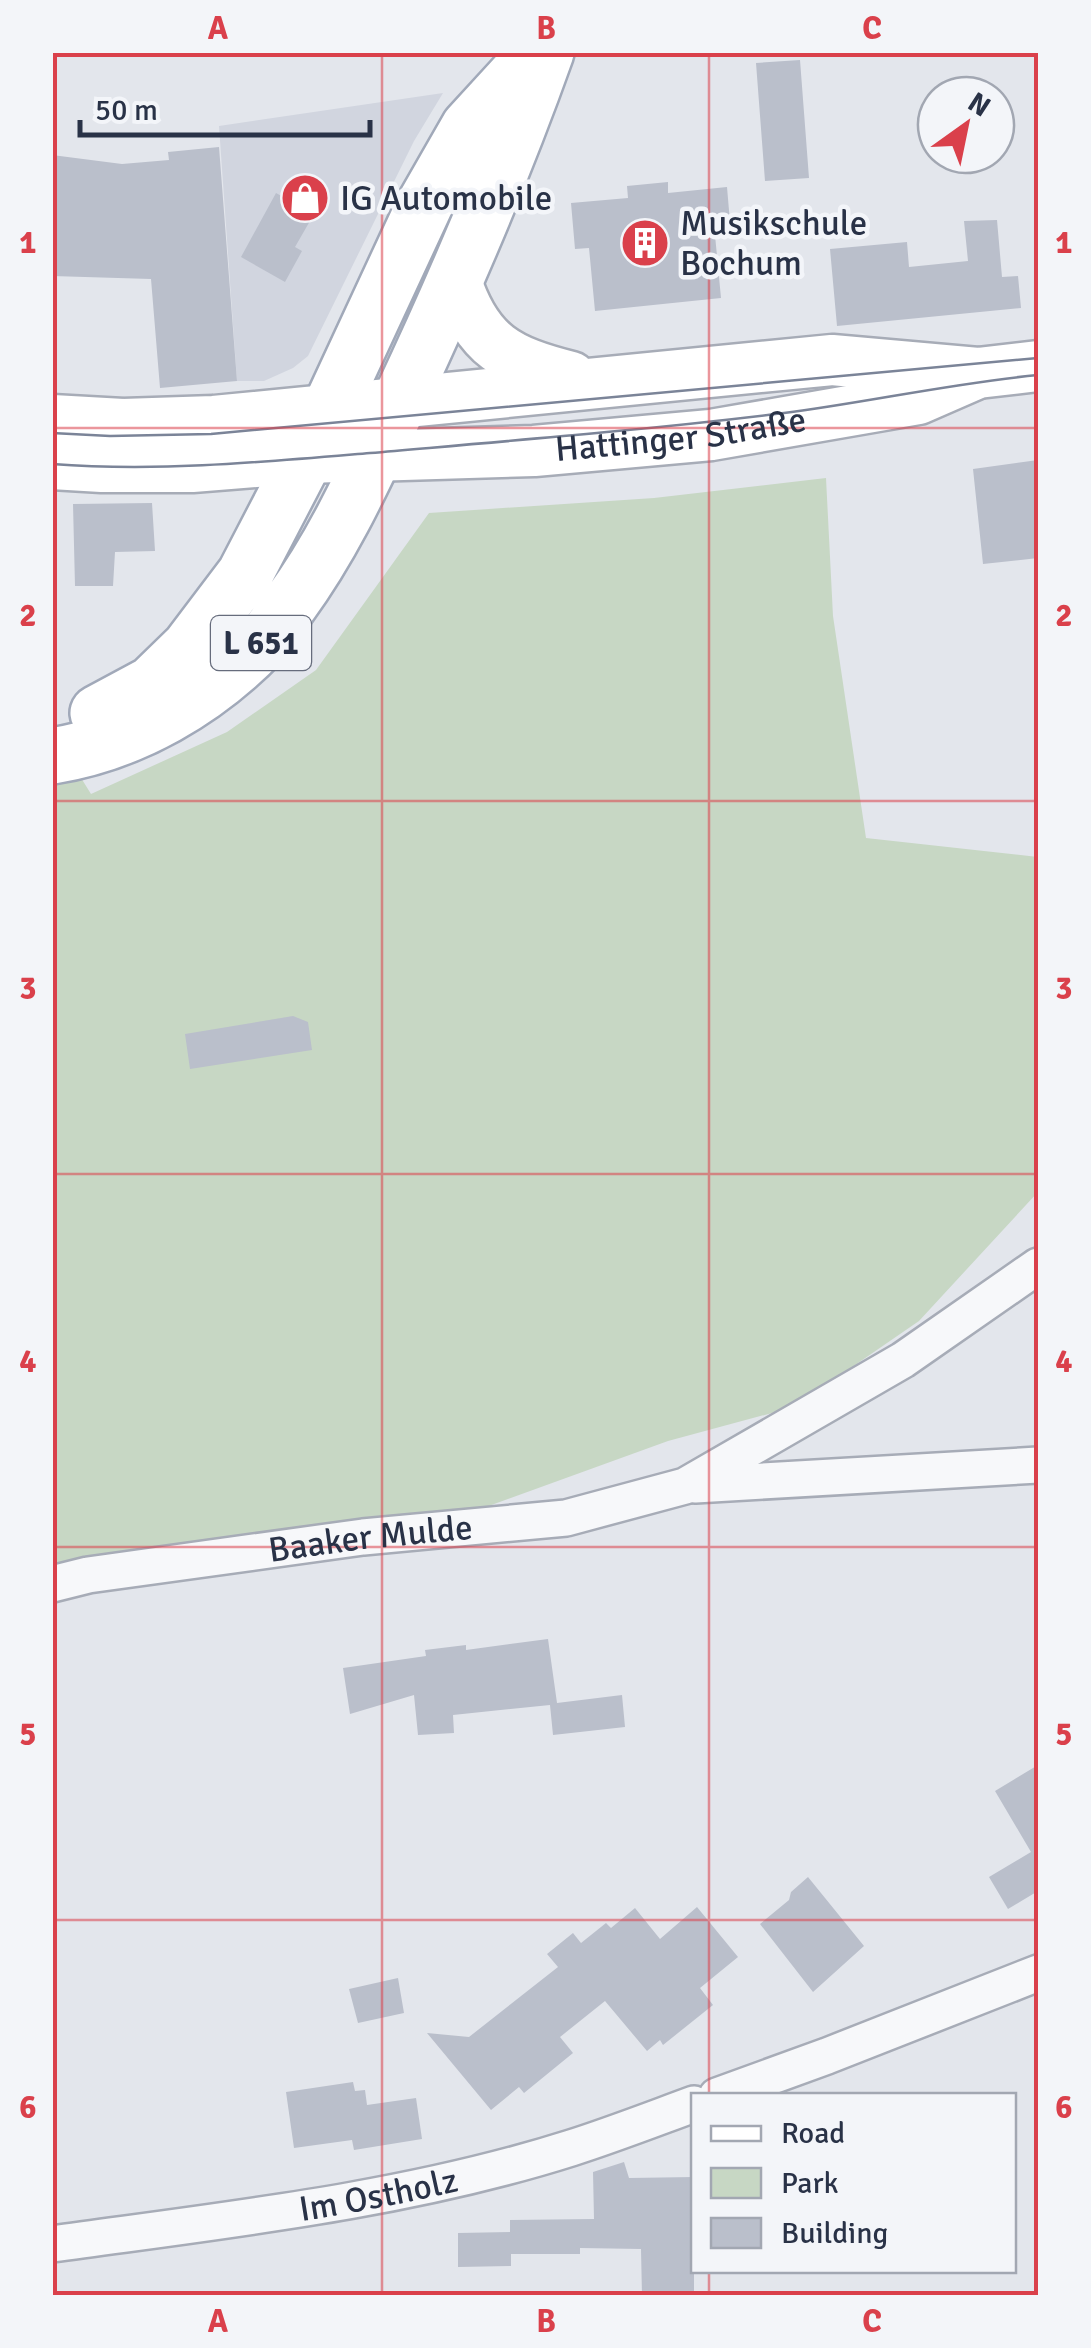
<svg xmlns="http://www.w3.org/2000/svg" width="1091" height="2348" font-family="Signika,sans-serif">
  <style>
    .built { fill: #d1d5df }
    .green { fill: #c7d7c4 }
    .building { fill: #babfcb }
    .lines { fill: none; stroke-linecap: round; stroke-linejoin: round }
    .street-casing { stroke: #a7acb7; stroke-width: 40 }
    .secondary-casing { stroke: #a7acb7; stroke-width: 55 }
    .primary-casing { stroke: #a1a9b9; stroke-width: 60 }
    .street { stroke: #f7f8fa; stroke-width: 35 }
    .secondary { stroke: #fff; stroke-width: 50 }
    .primary { stroke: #fff; stroke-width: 55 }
    .tram { stroke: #7b8498; stroke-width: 2.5 }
    .grid { fill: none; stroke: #da404b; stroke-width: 2.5; stroke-opacity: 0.55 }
    .labels { text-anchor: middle; stroke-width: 9; stroke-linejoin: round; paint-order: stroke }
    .shield { fill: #f3f5f9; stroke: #666c7c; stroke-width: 2.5 }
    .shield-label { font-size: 32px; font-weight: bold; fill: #293247 }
    .poi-label { font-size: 35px; fill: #293247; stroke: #f3f5f9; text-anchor: start }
    .street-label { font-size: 35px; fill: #293247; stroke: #f3f5f9 }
    .neatline { fill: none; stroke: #da404b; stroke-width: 4 }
    .grid-label { font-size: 32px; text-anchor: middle; font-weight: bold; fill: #da404b }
  </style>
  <rect width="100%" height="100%" fill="#e3e6ec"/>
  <path class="built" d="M443,93L414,141L308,356L293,368L264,381H237L219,126Z"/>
  <path class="green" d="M826,478L833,616L866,838L1038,857V1192L919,1321L794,1407L668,1441L472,1512L297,1528L53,1572L52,731L91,794L227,732L316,670L429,513L654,498Z"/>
  <path class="building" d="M800,60L809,178L765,181L756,63Z
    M219,147L237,381L160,388L151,279L52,276V155L122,164L169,160L168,152Z
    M668,182V193L727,187L731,234L715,235L721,298L595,311L589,248L575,249L571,203L628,198L627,186Z
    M276,193L314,214L295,247L302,251L285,282L241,257Z
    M997,220L1002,277L1018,276L1021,308L837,326L830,249L907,242L909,267L968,261L964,221Z
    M1038,460V558L983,564L973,469Z
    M152,503L155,551L115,552L113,586H75L73,504Z
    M293,1016L308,1022L312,1050L190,1069L185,1034Z
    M548,1639L557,1703L622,1695L625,1727L553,1735L550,1705L453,1715L454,1733L418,1735L414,1695L350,1714L343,1668L426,1656L425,1650L466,1645V1650Z
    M1038,1765V1891L1008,1909L989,1877L1031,1852L995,1791Z
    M808,1877L864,1946L813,1992L760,1924L789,1900L791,1892Z
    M697,1907L738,1957L700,1988L713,2005L663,2045L660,2040L647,2051L605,2001L560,2037L573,2053L524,2093L519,2087L491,2110L427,2033L469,2037L558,1967L547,1954L573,1933L581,1943L606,1923L611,1928L635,1908L660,1939Z
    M398,1978L404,2013L358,2023L349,1989Z
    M353,2082L355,2091L365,2090L367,2105L416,2098L422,2139L354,2150L352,2140L294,2148L286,2092Z
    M624,2162L629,2178L694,2177V2296H642L641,2249L580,2248V2254H511V2266L458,2267V2233L510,2232V2238V2220L594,2219L593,2172Z"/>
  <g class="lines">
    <g class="street-casing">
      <g id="street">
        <path d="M695,1485L1038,1465"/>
        <path id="s1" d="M52,1584L88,1575L363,1537L566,1518L685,1486L903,1360L1038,1266"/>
        <path d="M717,2096L827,2056L1038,1973"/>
        <path id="s2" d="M52,2244C225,2220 404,2201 571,2148C612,2135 653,2119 694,2104"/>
      </g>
    </g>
    <g class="secondary-casing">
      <g id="secondary">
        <path d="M456,281C477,346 508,361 571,377"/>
        <path d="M52,420L123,424L214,421L832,360L978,373L1038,366"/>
        <path id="s3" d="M52,464L102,467H192L305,458L534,451L711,435L918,399L973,375"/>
      </g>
    </g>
    <g class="primary-casing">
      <path id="primary" d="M98,713L152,684L189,648L245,574L323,424L426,202L469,127L535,55
        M52,756C133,743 206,700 263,641C273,630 281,616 290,604C337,540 368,468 402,397C455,284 504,170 546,52"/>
    </g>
    <use href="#street" class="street"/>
    <use href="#secondary" class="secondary"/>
    <use href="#primary" class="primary"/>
    <path class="tram" d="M52,433L110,436L211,434L1038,358
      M52,464C159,472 264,462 370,453C508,441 646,430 784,413C869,402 953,383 1038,375"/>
  </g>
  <path class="grid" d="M382,52V2296M709,52V2096M52,428H1038M52,801H1038M52,1174H1038M52,1547H1038M52,1920H1038M709,2270V2296"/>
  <defs>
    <g id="shop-disc" transform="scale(2.5)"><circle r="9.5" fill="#da404b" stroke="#f3f5f9"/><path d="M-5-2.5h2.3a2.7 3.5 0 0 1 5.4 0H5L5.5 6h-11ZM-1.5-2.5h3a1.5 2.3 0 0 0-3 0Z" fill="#fff"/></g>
    <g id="building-disc" transform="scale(2.5)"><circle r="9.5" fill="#da404b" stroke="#f3f5f9"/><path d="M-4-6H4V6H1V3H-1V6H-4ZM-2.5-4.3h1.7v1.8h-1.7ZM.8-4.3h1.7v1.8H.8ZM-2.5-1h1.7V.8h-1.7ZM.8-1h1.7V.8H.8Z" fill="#fff"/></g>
  </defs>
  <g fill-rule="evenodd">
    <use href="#shop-disc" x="305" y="198"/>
    <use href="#building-disc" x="645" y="243"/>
  </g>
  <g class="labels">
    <rect class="shield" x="211" y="616" width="100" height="54" rx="8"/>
    <g class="shield-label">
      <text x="261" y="654">L 651</text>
    </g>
    <g class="poi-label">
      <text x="340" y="210">IG Automobile</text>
      <text x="680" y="235">Musikschule<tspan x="680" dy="40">Bochum</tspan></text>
    </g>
    <g class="street-label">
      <text dy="12" stroke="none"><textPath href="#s3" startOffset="630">Hattinger Straße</textPath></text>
      <text dy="12" stroke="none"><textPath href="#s1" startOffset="322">Baaker Mulde</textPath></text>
      <text dy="12" stroke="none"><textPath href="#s2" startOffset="330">Im Ostholz</textPath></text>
    </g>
  </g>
  <rect width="1091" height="2348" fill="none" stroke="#f3f5f9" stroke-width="110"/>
  <rect x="691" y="2093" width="325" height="180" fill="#f3f5f9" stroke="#a2a7b2" stroke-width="2.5"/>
  <rect x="711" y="2126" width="50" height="15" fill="#ffffff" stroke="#a2a7b2" stroke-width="2.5"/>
  <text x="781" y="2143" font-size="30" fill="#293247">Road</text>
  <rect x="711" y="2168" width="50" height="30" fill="#c7d7c4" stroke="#a2a7b2" stroke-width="2.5"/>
  <text x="781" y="2193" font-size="30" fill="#293247">Park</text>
  <rect x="711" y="2218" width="50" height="30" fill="#babfcb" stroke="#a2a7b2" stroke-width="2.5"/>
  <text x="781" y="2243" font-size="30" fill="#293247">Building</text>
  <g transform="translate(966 125) rotate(33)"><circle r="48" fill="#f3f5f9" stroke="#a2a7b2" stroke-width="2.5"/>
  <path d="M0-8L18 38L0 25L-18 38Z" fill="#da404b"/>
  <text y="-15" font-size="28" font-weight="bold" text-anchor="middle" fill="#293247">N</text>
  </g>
  <path d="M80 120v15h290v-15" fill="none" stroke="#293247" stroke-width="5"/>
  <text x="95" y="120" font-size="30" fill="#293247" stroke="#f3f5f9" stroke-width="8" paint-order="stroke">50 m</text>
  <rect x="55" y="55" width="981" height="2238" class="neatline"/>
  <g class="grid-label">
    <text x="218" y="39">A</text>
    <text x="546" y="39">B</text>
    <text x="872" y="39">C</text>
    <text x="28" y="253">1</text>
    <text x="1064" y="253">1</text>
    <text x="28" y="626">2</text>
    <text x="1064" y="626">2</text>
    <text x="28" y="999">3</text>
    <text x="1064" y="999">3</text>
    <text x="28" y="1372">4</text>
    <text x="1064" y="1372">4</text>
    <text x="28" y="1745">5</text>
    <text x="1064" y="1745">5</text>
    <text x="28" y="2118">6</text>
    <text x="1064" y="2118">6</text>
    <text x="218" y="2332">A</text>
    <text x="546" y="2332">B</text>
    <text x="872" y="2332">C</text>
  </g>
</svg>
